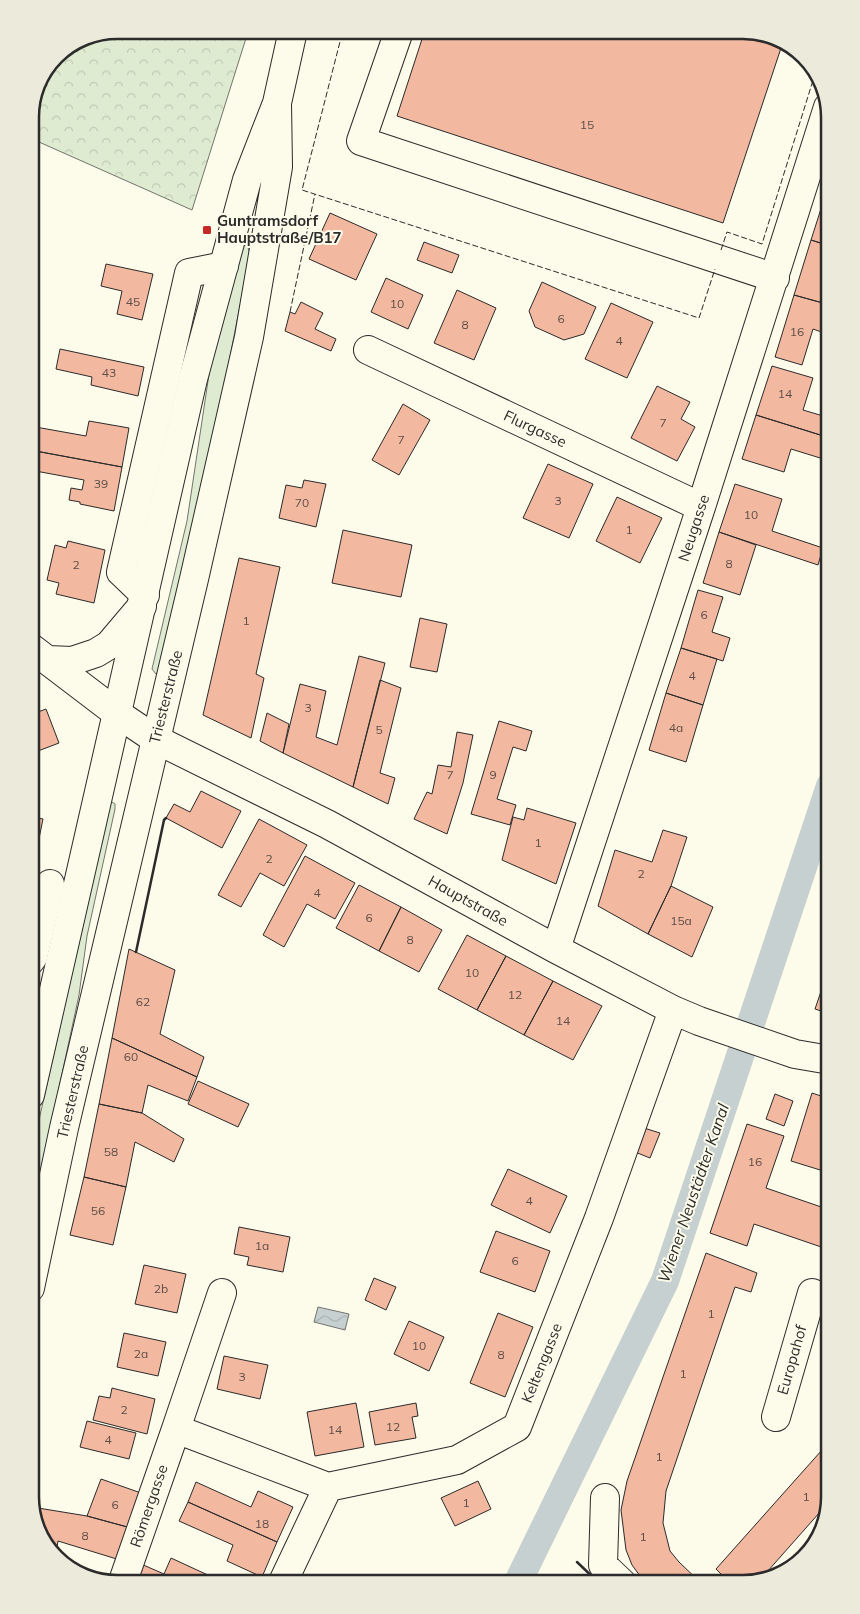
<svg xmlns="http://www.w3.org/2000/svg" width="860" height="1614" font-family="Mulish,sans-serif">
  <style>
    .green { fill: #deebd1; stroke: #74746e }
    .forest { fill: url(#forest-crowns); stroke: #74746e }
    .water { fill: url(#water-waves); stroke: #74746e }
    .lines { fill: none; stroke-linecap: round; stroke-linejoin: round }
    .canal { stroke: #c7d0d0; stroke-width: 28 }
    .building { fill: #f2b8a0; stroke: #2b2b2b }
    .minor-casing { stroke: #2b2b2b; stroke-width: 30 }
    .major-casing { stroke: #2b2b2b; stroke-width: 30 }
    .minor { stroke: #fdfbea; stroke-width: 28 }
    .major { stroke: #fdfbea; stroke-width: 28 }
    .fence { stroke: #2b2b2b; stroke-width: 1; stroke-dasharray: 6 2.5; stroke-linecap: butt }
    .wall { stroke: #2b2b2b; stroke-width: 2.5 }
    .poi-dot { fill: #c62828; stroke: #fdfbea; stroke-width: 2 }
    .labels { text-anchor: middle; stroke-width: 4; stroke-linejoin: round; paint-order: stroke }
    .number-label { font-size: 12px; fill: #5d4e48 }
    .poi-label { font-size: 15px; font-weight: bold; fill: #2b2b2b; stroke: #fdfbea; text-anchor: start }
    .street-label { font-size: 15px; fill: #2b2b2b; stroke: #fdfbea }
    .water-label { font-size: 16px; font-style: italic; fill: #2b2b2b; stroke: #fdfbea }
    .rim { fill: none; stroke: #2b2b2b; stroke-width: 2.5 }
  </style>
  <defs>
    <pattern id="forest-crowns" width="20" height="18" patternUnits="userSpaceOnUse" patternTransform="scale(1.25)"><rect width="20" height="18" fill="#deebd1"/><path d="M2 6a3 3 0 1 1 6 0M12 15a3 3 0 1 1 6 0" fill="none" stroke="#bfcab4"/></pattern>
    <pattern id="water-waves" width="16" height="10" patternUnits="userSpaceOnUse" patternTransform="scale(1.25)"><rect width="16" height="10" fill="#c7d0d0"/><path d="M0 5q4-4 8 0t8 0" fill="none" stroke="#abb3b3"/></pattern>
  </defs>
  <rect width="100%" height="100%" fill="#fdfbea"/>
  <path class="green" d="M247,244L250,254L221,403L160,672L156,674L152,669L187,521L211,361L242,251L244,246Z
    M112,802L115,804V809L87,936L79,995L35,1199L30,1207V1160L110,804Z"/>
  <path class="forest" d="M247,35L192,210L30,138V112L56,55L84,37Z"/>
  <path class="water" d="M318,1307L349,1314L345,1330L314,1322Z"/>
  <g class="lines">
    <path class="canal" d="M517,1584L665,1281L830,786"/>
  </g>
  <path class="building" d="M736,30L782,45L723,223L397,116L424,33Z
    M827,190H830V246L811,240Z
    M330,213L377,234L356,280L309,259Z
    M811,240L830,246V305L794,295Z
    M424,242L459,255L452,273L417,260Z
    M106,264L153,274L142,320L117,314L122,291L101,286Z
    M386,278L423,295L408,329L371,312Z
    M542,282L596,307L584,334L564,340L535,327L529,311Z
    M457,290L496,308L474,360L434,343Z
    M794,295L830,305V335L813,329L802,365L775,357Z
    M301,302L323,313L315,329L336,339L331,351L285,331L290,312L295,314Z
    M611,303L653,322L627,378L585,359Z
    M60,349L144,367L138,396L91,385L92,377L56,369Z
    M772,366L813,378L803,410L830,418V438L756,415Z
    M657,386L690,402L681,419L695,427L677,461L631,438Z
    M403,404L430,420L399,475L372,460Z
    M756,415L830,438V461L791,449L784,472L742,459Z
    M89,421L129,428L122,467L30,450V426L86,436Z
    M30,450L122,467L114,511L80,504V502L69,500L71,488L82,490L84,480L30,470Z
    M548,464L593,484L569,538L523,518Z
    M304,480L326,484L316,527L279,518L286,485L302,488Z
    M735,484L782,499L772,531L823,548L818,565L719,532Z
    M617,497L662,518L640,563L596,541Z
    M343,530L412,545L401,597L332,583Z
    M719,532L756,545L740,595L703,583Z
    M68,541L105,550L94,603L56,594L59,583L47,580L55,545L66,548Z
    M239,558L280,567L256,674L264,678L251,738L203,715Z
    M698,590L723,597L712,632L730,638L723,661L681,648Z
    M420,618L447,624L437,672L410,667Z
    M681,648L717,659L703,705L666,693Z
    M359,656L385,663L353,787L283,753L300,684L326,691L316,737L337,745Z
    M380,680L401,688L380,773L395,778L388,804L353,787Z
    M666,693L703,705L686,762L649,750Z
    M46,709L59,743L30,754V715Z
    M267,713L289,724L283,753L260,741Z
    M499,721L532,731L526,751L513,747L497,799L516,805L510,825L471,814Z
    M457,732L473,735L463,783L447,834L414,819L427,792L432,794L438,765L451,767Z
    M201,791L241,811L222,848L166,818L174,804L190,812Z
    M527,808L576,823L556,884L502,860L513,817L524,820Z
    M30,816L43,819L33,868L30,867Z
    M259,819L307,845L284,886L260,873L241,907L218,895Z
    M663,830L687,837L671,886L648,934L598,906L615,850L652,862Z
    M305,856L355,883L335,919L307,904L284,947L263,935Z
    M359,885L401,907L379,951L336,928Z
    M671,886L713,907L692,957L648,934Z
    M401,907L442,930L419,972L379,951Z
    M467,935L506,956L477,1010L438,989Z
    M129,949L175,970L160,1034L204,1057L197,1077L112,1038Z
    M506,956L553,981L524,1035L477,1010Z
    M830,965V1014L815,1009Z
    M553,981L602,1006L573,1060L524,1035Z
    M112,1038L197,1077L188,1101L148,1085L142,1113L99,1104Z
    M198,1081L249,1104L238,1127L188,1104Z
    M812,1093L830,1099V1173L791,1161Z
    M775,1094L793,1101L784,1126L766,1119Z
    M99,1104L142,1113L184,1139L174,1162L135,1142L126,1187L84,1177Z
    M747,1124L784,1136L766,1188L830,1210V1250L754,1224L747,1246L710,1233Z
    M644,1128L660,1133L650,1158L635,1152Z
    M508,1169L567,1196L550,1233L491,1205Z
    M84,1177L126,1187L113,1245L70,1235Z
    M239,1227L290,1237L283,1272L247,1265L249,1257L234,1254Z
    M496,1231L550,1251L535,1292L480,1272Z
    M706,1253L757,1273L751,1292L735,1287L666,1491L663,1523L670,1551L679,1562L702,1584H646L632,1565L626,1550L621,1510L627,1481Z
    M144,1265L186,1274L177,1313L135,1304Z
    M374,1278L396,1287L386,1310L365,1300Z
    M498,1313L533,1327L505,1397L470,1383Z
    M409,1321L444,1337L429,1371L394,1354Z
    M124,1333L166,1342L158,1376L117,1367Z
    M224,1356L268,1365L260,1399L217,1389Z
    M112,1388L155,1399L147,1434L93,1420L99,1396L110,1398Z
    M356,1403L364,1447L315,1456L307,1412Z
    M416,1403L418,1416L412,1417L416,1438L375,1445L369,1412Z
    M87,1421L136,1433L129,1459L80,1447Z
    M830,1441V1497L828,1503L759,1581L743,1584H713L721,1574L716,1569Z
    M101,1479L144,1494L131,1528L87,1516Z
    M478,1481L491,1509L455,1526L441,1498Z
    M196,1482L251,1507L258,1491L293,1507L277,1542L188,1502Z
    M188,1502L277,1542L262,1577L227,1561L233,1545L179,1521Z
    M32,1507L87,1516L131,1528L120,1560L58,1541L56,1554L37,1531Z
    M171,1558L210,1576L206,1584H138L133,1581L141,1564L164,1574Z
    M63,1562L113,1577L111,1584L68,1569Z
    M586,1576L600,1584H582Z"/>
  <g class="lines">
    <g class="minor-casing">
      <path id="minor" d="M398,34L361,141L775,278
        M368,350L701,507
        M145,595L121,572L189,273L224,266
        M30,647L118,714L155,739L327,824L556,949L673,1010L699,1021L795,1054L830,1060
        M48,660L72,661L96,653L109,645L142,606
        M556,949L701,507L828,107
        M30,961L33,957L50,884
        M776,1417L812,1293L830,1300
        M176,1429L222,1293
        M605,1498L603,1565L623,1584
        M122,1584L176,1429L328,1487
        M282,1584L328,1487L457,1460L517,1427L599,1218L673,1010"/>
    </g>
    <g class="major-casing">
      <path id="major" d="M30,1095L193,379L247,180L277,103L292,35
        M30,1288L64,1128L194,579L249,337L278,167L277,103"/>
    </g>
    <use href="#minor" class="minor"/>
    <use href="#major" class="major"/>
    <path class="fence" d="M342,34L302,190L699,318L715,269
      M721,250L727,232L762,244L815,74
      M290,312L315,194"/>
    <path class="wall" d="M136,952L164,820L166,818
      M577,1562L600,1584"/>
  </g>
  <rect class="poi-dot" x="202" y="225" width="10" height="10" rx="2.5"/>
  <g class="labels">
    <g class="number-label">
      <text x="587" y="129">15</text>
      <text x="133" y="306">45</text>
      <text x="397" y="308">10</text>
      <text x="561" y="323">6</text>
      <text x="465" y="329">8</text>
      <text x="797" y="336">16</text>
      <text x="619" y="345">4</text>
      <text x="109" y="377">43</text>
      <text x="785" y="398">14</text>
      <text x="663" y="427">7</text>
      <text x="401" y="444">7</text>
      <text x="101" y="488">39</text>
      <text x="558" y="505">3</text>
      <text x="302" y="507">70</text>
      <text x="751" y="519">10</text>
      <text x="629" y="534">1</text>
      <text x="729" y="568">8</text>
      <text x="76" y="569">2</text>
      <text x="704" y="619">6</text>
      <text x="246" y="625">1</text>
      <text x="692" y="680">4</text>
      <text x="308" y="712">3</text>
      <text x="676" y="732">4a</text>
      <text x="379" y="734">5</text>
      <text x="450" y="779">7</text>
      <text x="493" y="779">9</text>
      <text x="538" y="847">1</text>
      <text x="269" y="863">2</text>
      <text x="641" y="878">2</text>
      <text x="317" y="897">4</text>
      <text x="369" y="922">6</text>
      <text x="681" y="925">15a</text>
      <text x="410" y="944">8</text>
      <text x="472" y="977">10</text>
      <text x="515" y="999">12</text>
      <text x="143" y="1006">62</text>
      <text x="563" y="1025">14</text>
      <text x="131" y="1061">60</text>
      <text x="111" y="1156">58</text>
      <text x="755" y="1166">16</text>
      <text x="529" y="1205">4</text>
      <text x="98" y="1215">56</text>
      <text x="262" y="1250">1a</text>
      <text x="515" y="1265">6</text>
      <text x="161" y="1293">2b</text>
      <text x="711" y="1318">1</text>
      <text x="419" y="1350">10</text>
      <text x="141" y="1358">2a</text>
      <text x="501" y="1359">8</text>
      <text x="683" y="1378">1</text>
      <text x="242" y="1381">3</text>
      <text x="124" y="1414">2</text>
      <text x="393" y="1431">12</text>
      <text x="335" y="1434">14</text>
      <text x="108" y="1444">4</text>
      <text x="659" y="1461">1</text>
      <text x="806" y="1501">1</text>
      <text x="466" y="1507">1</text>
      <text x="115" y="1509">6</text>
      <text x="262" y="1528">18</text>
      <text x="85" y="1540">8</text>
      <text x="643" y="1541">1</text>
    </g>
    <g class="poi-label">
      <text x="217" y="226">Guntramsdorf<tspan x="217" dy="17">Hauptstraße/B17</tspan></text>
    </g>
    <g class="street-label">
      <text transform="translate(535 429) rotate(25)" y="5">Flurgasse</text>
      <text transform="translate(694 528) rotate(-72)" y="5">Neugasse</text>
      <text transform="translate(166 697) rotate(-76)" y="5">Triesterstraße</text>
      <text transform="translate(468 901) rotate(29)" y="5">Hauptstraße</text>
      <text transform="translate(73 1092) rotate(-77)" y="5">Triesterstraße</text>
      <text transform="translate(792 1360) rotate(-74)" y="5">Europahof</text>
      <text transform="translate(542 1363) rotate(-68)" y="5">Keltengasse</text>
      <text transform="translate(149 1506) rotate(-71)" y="5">Römergasse</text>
    </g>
    <g class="water-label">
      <text transform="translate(693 1193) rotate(-71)" y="6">Wiener Neustädter Kanal</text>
    </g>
  </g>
  <path d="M0 0H860V1614H0ZM117 39H743A78 78 0 0 1 821 117V1497A78 78 0 0 1 743 1575H117A78 78 0 0 1 39 1497V117A78 78 0 0 1 117 39Z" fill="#eceadb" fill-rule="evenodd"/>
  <path class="rim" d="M117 39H743A78 78 0 0 1 821 117V1497A78 78 0 0 1 743 1575H117A78 78 0 0 1 39 1497V117A78 78 0 0 1 117 39Z"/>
</svg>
